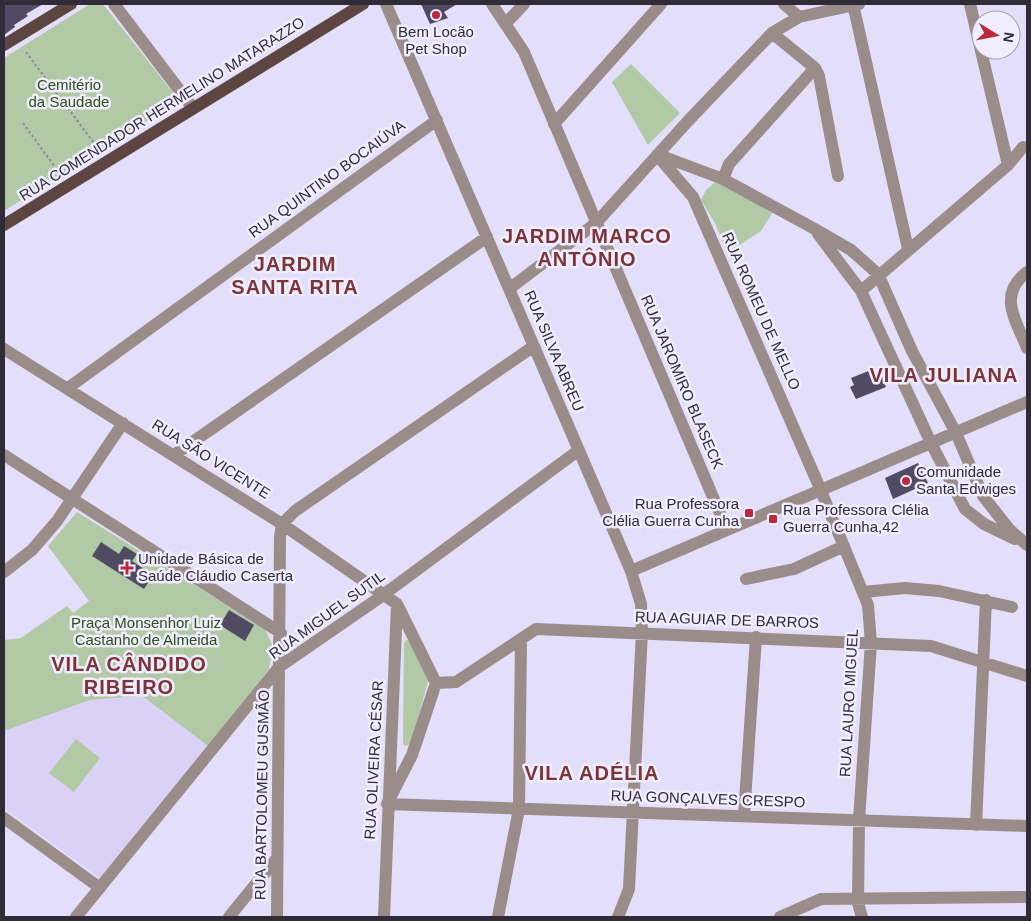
<svg xmlns="http://www.w3.org/2000/svg" width="1031" height="921" font-family="Helvetica,sans-serif">
  <style>
    .built { fill: #dad2f6 }
    .green { fill: #b1c9a5 }
    .building { fill: #504b62 }
    .lines { fill: none; stroke-linecap: round; stroke-linejoin: round }
    .path { stroke: #8f8b9f; stroke-width: 2; stroke-dasharray: 2.5 2.5; stroke-linecap: butt }
    .minor { stroke: #9a8c89; stroke-width: 12 }
    .major { stroke: #5d4641; stroke-width: 12 }
    .poi-dot { fill: #ba293e; stroke: #f0edfe; stroke-width: 2 }
    .labels { text-anchor: middle; stroke-width: 5; stroke-linejoin: round; paint-order: stroke }
    .poi-label { font-size: 15px; fill: #2f2c37; stroke: #f0edfe; text-anchor: start }
    .park-label { font-size: 15px; fill: #2c4f15; stroke: #f0edfe }
    .street-label { font-size: 15px; fill: #2f2c37; stroke: #f0edfe }
    .district-label { font-size: 20px; font-weight: bold; letter-spacing: 1px; fill: #7c3439; stroke: #f0edfe }
  </style>
  <rect width="100%" height="100%" fill="#e3defa"/>
  <path class="built" d="M142,697L208,746L101,879L4,808V731L91,700Z"/>
  <path class="green" d="M90,4H103L178,99L176,103L4,211V58Z
    M631,64L680,113L648,145L612,82Z
    M714,183H723L773,212L761,231L727,253L715,223L701,200L706,190Z
    M77,512L265,629L273,647L269,669L208,746L142,696L90,700L4,731V640L21,638L67,606L73,613L89,601L48,546Z
    M406,640H409L429,678L411,744L406,746L403,744L404,643Z
    M76,739L100,758L74,792L49,773Z"/>
  <path class="building" d="M4,4H43L26,14L28,16L14,25L15,27L4,35Z
    M421,4H457L444,12L448,18L430,24Z
    M871,370L875,378L882,376L886,387L856,399L850,387L854,385L851,378Z
    M918,463L928,483L893,499L885,478Z
    M101,542L119,554L124,546L137,554L132,561L153,575L144,589L92,556Z
    M229,610L254,625L245,641L220,625Z"/>
  <g class="lines">
    <path class="path" d="M26,52L97,147
      M23,123L57,170"/>
    <path class="minor" d="M114,4L193,108
      M386,4L631,571L641,604L642,632L629,889L618,917
      M492,4L524,52L727,530
      M784,4L799,17
      M853,4L908,249
      M970,4L1008,165
      M506,23L524,4
      M772,33L815,68L819,76L838,176
      M554,124L661,4
      M657,155L693,197L819,486L868,605L871,643L859,820L858,903L862,917
      M659,155L723,179L813,228L851,250L878,274L912,351L956,433L983,496L1009,529L1027,545
      M723,179L729,164L815,68
      M818,234L861,291L931,443L965,509L984,524L1015,539
      M1027,272C997,295 1016,320 1027,348
      M509,289L596,223L688,121L772,33L799,17L859,4
      M861,291L1008,165L1023,147
      M4,349L282,524L397,604L436,683L412,755L387,804
      M68,388L437,120
      M4,455L281,633
      M174,455L487,237
      M282,524L295,511L534,346
      M631,571L1027,402
      M4,572L32,550L57,521L123,423
      M746,579L794,569L844,546
      M863,592L905,588L939,591L1012,607
      M436,683L456,682L536,629L931,646L1027,676
      M387,804L1027,826
      M744,816L756,637
      M4,818L100,888
      M976,825L986,600
      M76,917L279,667L379,598L579,450
      M229,917L277,858
      M277,917L280,537L282,524
      M384,917L397,605
      M498,917L519,809L521,639
      M780,917L821,899L1027,897"/>
    <path class="major" d="M4,45L71,4
      M4,225L363,4"/>
  </g>
  <g class="poi-dot">
    <circle cx="436" cy="15" r="5"/>
    <circle cx="906" cy="481" r="5"/>
    <rect x="744" y="508" width="10" height="10" rx="2.5"/>
    <rect x="768" y="514" width="10" height="10" rx="2.5"/>
    <path d="M124.5 560.5h5v5h5v5h-5v5h-5v-5h-5v-5h5z"/>
  </g>
  <g class="labels">
    <g class="poi-label">
      <text x="436" y="37" text-anchor="middle">Bem Locão<tspan x="436" dy="17">Pet Shop</tspan></text>
      <text x="916" y="477">Comunidade<tspan x="916" dy="17">Santa Edwiges</tspan></text>
      <text x="739" y="509" text-anchor="end">Rua Professora<tspan x="739" dy="17">Clélia Guerra Cunha</tspan></text>
      <text x="783" y="515">Rua Professora Clélia<tspan x="783" dy="17">Guerra Cunha,42</tspan></text>
      <text x="138" y="564">Unidade Básica de<tspan x="138" dy="17">Saúde Cláudio Caserta</tspan></text>
    </g>
    <g class="park-label">
      <text x="69" y="90">Cemitério<tspan x="69" dy="17">da Saudade</tspan></text>
      <text x="146" y="628">Praça Monsenhor Luiz<tspan x="146" dy="17">Castanho de Almeida</tspan></text>
    </g>
    <g class="street-label">
      <text transform="translate(162 109) rotate(-32)" y="5">RUA COMENDADOR HERMELINO MATARAZZO</text>
      <text transform="translate(327 179) rotate(-36)" y="5">RUA QUINTINO BOCAIÚVA</text>
      <text transform="translate(761 311) rotate(66)" y="5">RUA ROMEU DE MELLO</text>
      <text transform="translate(554 351) rotate(67)" y="5">RUA SILVA ABREU</text>
      <text transform="translate(682 382) rotate(67)" y="5">RUA JAROMIRO BLASECK</text>
      <text transform="translate(211 459) rotate(32)" y="5">RUA SÃO VICENTE</text>
      <text transform="translate(327 615) rotate(-36)" y="5">RUA MIGUEL SUTIL</text>
      <text transform="translate(727 620) rotate(2)" y="5">RUA AGUIAR DE BARROS</text>
      <text transform="translate(849 703) rotate(-87)" y="5">RUA LAURO MIGUEL</text>
      <text transform="translate(374 760) rotate(-87)" y="5">RUA OLIVEIRA CÉSAR</text>
      <text transform="translate(262 795) rotate(-89)" y="5">RUA BARTOLOMEU GUSMÃO</text>
      <text transform="translate(708 799) rotate(2)" y="5">RUA GONÇALVES CRESPO</text>
    </g>
    <g class="district-label">
      <text x="587" y="243">JARDIM MARCO<tspan x="587" dy="23">ANTÔNIO</tspan></text>
      <text x="295" y="271">JARDIM<tspan x="295" dy="23">SANTA RITA</tspan></text>
      <text x="944" y="382">VILA JULIANA</text>
      <text x="129" y="671">VILA CÂNDIDO<tspan x="129" dy="23">RIBEIRO</tspan></text>
      <text x="592" y="780">VILA ADÉLIA</text>
    </g>
  </g>
  <rect width="1031" height="921" fill="none" stroke="#2f2c37" stroke-width="10"/>
  <g transform="translate(996 35) rotate(100)"><circle r="24" fill="#f0edfe" stroke="#a3a0ae"/>
  <path d="M0-4L9 19L0 12L-9 19Z" fill="#ba293e"/>
  <text y="-8" font-size="14" font-weight="bold" text-anchor="middle" fill="#2f2c37">N</text>
  </g>
</svg>
